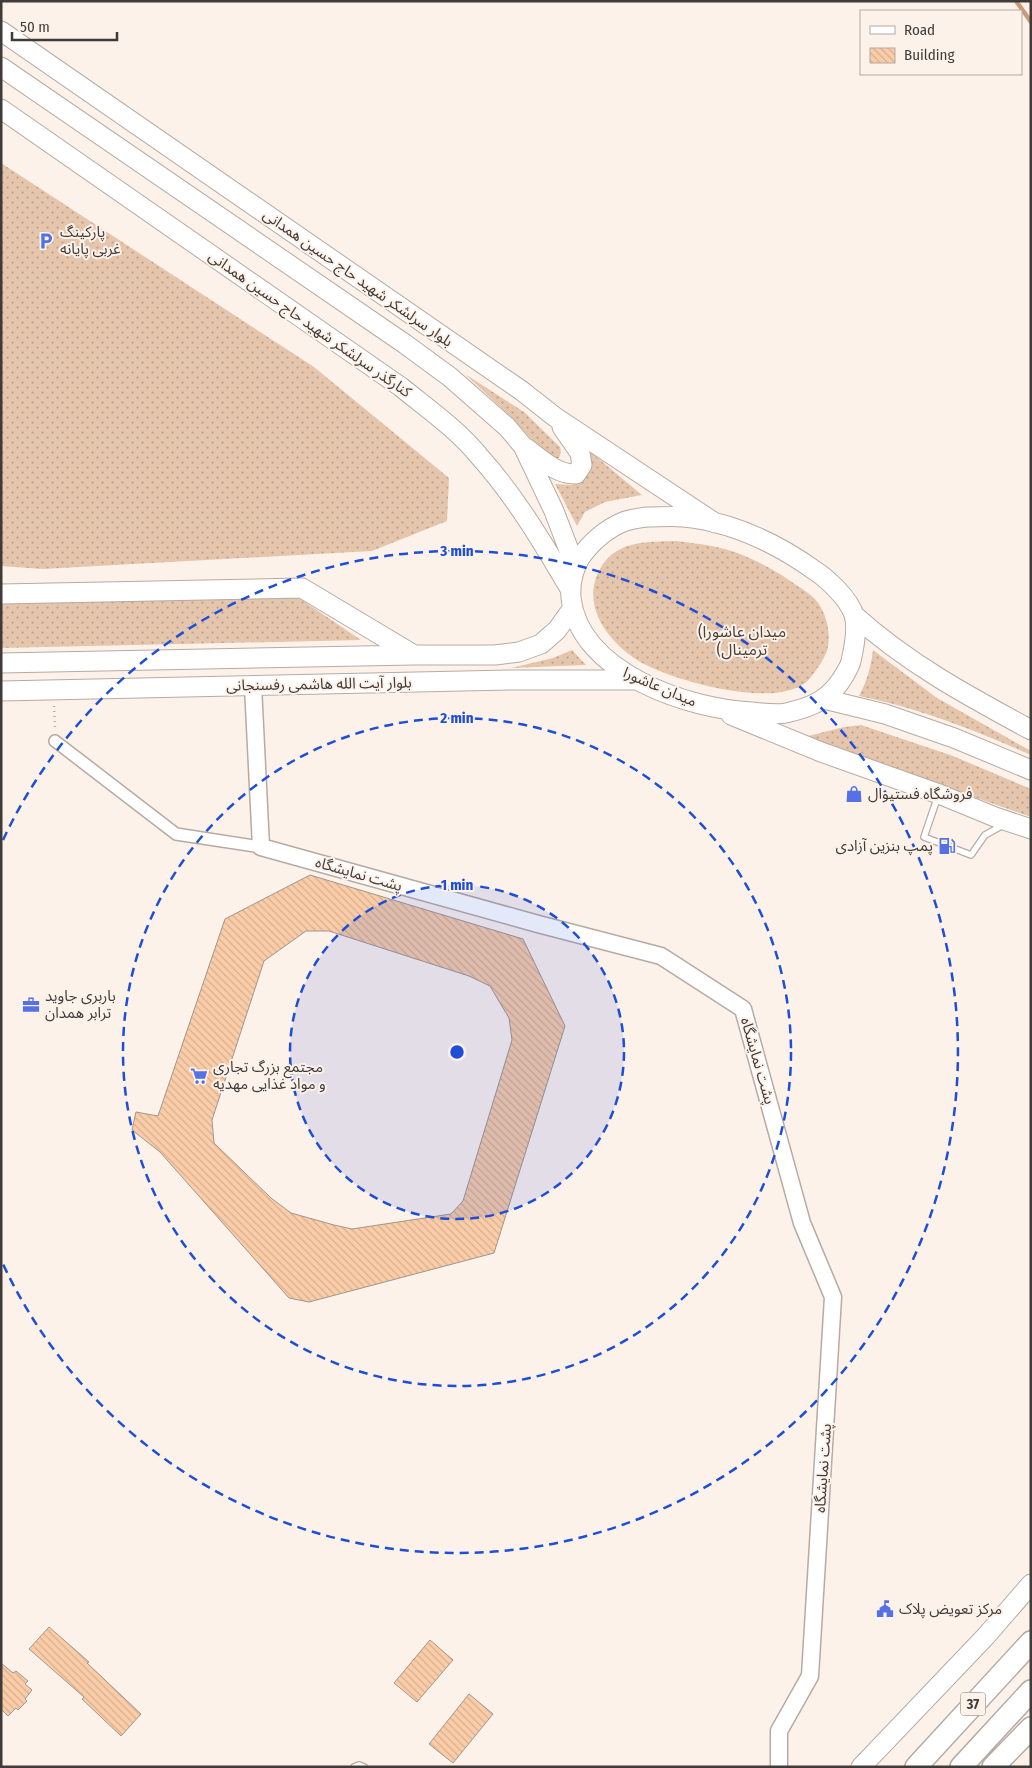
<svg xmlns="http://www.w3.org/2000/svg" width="1032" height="1768" font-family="'Fira Sans Condensed','Noto Sans Arabic',sans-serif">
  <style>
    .grass { fill: url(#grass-dots) }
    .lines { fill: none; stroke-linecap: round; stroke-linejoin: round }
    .stream { stroke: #c79b77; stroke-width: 4.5 }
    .building { fill: url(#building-back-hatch); stroke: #a0968f; fill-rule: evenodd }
    .lane-casing { stroke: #b6aba4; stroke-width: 8 }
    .street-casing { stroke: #b6aba4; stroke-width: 14 }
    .secondary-casing { stroke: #b6aba4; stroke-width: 19 }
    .primary-casing { stroke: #b6aba4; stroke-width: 21 }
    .highway-casing { stroke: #b6aba4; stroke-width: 24 }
    .path { stroke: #b6ada7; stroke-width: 2.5; stroke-dasharray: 1 4; stroke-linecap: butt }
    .lane { stroke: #fff; stroke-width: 5.5 }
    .street { stroke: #fff; stroke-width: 11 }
    .secondary { stroke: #fff; stroke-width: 16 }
    .primary { stroke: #fff; stroke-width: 19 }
    .highway { stroke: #fff; stroke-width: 21 }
    .ring { fill: none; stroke: #1d4ed8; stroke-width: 2.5; stroke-dasharray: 9 6 }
    .labels { text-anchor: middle; stroke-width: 4; stroke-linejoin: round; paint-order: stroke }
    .shield { fill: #fdf2ea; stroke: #79726d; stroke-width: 1 }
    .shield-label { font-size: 14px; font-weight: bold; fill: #403b38 }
    .poi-label { font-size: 15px; fill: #403b38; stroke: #fdf2ea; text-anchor: start }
    .street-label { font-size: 15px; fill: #403b38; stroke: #fdf2ea }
    .neighbourhood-label { font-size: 16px; fill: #4a413b; stroke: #fdf2ea }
    .centre { fill: #1d4ed8; stroke: #fdf2ea; stroke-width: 2.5 }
    .ring-label { font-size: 15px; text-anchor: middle; font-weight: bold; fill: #1d4ed8; stroke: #fdf2ea; stroke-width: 4; stroke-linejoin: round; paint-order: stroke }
  </style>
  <defs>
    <pattern id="grass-dots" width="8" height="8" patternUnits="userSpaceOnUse" patternTransform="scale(1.25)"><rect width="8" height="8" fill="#e5c6ad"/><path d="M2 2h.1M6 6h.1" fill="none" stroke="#bba28e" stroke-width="1.8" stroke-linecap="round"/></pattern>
    <pattern id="building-back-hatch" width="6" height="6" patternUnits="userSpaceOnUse" patternTransform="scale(1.25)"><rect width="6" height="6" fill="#facca7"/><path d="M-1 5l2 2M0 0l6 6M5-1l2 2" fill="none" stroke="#d7b090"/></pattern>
  </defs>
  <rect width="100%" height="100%" fill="#fdf2ea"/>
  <path class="grass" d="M1,163L314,367L449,478L447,521L372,551L43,569L1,566Z
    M465,374L524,412L560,447L561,452L559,458L553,459L548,457L514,420Z
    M587,449L642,495L605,502L585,512L577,526L555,484L572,485L578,481Z
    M676,541C693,543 709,545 725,549C744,554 765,565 783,576C793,583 805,590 814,598C826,610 832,634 827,651C823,661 817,669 811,677C784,713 675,681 642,663C612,646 581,609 598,573C613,540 645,542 676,541Z
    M296,596L361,640L1,648V602Z
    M572,650L586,665L511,668L553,658Z
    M873,650L937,698L1031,751V755C975,730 918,708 859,696C867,681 871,667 873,650Z
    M861,725L953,756L1031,789V817L804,737L844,727Z"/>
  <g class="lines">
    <path class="stream" d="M1016,1L1031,22"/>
  </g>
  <path class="building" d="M310,875L523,939L565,1026L494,1253L309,1302L289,1298L160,1152L132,1130L136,1112L158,1116L225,919ZM306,931H329L469,976L490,986L509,1018L512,1040L463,1201L451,1214L352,1229L334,1225L291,1213L271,1198L214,1143L212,1120L264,961Z
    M49,1627L89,1662L87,1663L141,1714L121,1736L82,1699L84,1697L29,1649Z
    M430,1640L453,1660L417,1702L394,1683Z
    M1,1663L13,1673L16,1671L28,1681L25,1684L32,1690L25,1699L27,1701L18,1710L16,1708L8,1716L1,1709Z
    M469,1694L493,1714L453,1763L429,1744Z"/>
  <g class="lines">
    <g class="lane-casing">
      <path id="lane" d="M938,796L924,837L971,855L985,835L1005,824
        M354,1767L359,1765L364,1767"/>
    </g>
    <g class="street-casing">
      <path id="street" d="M55,741L176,834L261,847"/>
    </g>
    <g class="secondary-casing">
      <path id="secondary" d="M253,686L261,847L538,924L661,956L743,1009L802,1223L833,1297L810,1676L779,1731V1767"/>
    </g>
    <g class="primary-casing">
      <path id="primary" d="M1,31L522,391L555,417L715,523
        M1,67L405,344L450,377L507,427L523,446L554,511L575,566
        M1,109L401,387C428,409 457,429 479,456C515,496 543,543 570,589
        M526,448C541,459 557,475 576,474L582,465L580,453L562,427
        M646,517C659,517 672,516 684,517C732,522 776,543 814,570C828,579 849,599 854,615C858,628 854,648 851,661C850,666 847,670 845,674C831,699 813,707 786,713C776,715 763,713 752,712C688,709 580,673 571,598C570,584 573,570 580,558C590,543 606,529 623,522C630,519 639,518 646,517Z
        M1,594L302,588L414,655
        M854,615C907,663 968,696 1031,730
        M1,663L414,655H495L519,652L541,644L557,630L572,609
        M1,691L509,680H635
        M824,699L885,714L954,738L1031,770
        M731,715L821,752L939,794L995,817L1031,829
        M861,1767L986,1636L1031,1584"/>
    </g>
    <g class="highway-casing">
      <path id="highway" d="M916,1767L1031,1642
        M961,1767L1031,1691
        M993,1767L1031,1728"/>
    </g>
    <path class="path" d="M54,706L55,728"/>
    <use href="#lane" class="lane"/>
    <use href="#street" class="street"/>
    <use href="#secondary" class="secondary"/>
    <use href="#primary" class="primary"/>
    <use href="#highway" class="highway"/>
  </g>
  <circle cx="457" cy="1052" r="167" fill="#1d4ed8" fill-opacity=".12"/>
  <g class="ring">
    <circle cx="457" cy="1052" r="167"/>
    <circle cx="457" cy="1052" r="334"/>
    <path d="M3 840A501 501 0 1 1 3 1264"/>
  </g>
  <defs>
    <g id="parking-bare" transform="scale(1.35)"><path d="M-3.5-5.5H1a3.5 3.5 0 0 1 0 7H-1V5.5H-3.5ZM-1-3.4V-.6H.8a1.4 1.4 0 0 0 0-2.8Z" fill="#5571e6" stroke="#fdf2ea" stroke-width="2.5" paint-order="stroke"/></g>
    <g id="shop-bare" transform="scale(1.35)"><path d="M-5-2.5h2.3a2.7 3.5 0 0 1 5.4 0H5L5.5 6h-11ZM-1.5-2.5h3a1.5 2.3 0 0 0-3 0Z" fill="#5571e6" stroke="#fdf2ea" stroke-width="2.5" paint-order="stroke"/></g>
    <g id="fuel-bare" transform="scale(1.35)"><path d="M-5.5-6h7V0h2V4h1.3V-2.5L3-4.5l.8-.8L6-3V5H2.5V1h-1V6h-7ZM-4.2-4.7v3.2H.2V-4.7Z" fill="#5571e6" stroke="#fdf2ea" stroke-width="2.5" paint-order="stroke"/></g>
    <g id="office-bare" transform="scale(1.35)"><path d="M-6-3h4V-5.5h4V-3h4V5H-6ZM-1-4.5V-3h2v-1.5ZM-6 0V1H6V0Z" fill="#5571e6" stroke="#fdf2ea" stroke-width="2.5" paint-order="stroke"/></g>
    <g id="supermarket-bare" transform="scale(1.35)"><path d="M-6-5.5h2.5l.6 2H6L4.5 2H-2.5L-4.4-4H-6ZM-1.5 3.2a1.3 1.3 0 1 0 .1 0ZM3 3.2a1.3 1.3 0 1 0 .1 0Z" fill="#5571e6" stroke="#fdf2ea" stroke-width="2.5" paint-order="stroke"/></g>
    <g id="civic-bare" transform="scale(1.35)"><path d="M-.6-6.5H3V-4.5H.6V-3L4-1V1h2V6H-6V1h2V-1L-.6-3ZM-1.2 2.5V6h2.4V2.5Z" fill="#5571e6" stroke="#fdf2ea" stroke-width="2.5" paint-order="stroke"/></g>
  </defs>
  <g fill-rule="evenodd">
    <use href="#parking-bare" x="46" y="241"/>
    <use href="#shop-bare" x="854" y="794"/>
    <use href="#fuel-bare" x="947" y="846"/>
    <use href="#office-bare" x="31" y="1005"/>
    <use href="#supermarket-bare" x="199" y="1076"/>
    <use href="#civic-bare" x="885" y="1609"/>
  </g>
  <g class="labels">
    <rect class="shield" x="960.5" y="1692.5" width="25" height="23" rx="4"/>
    <g class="shield-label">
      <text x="973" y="1709">37</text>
    </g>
    <g class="poi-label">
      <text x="60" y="237">پارکینگ<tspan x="60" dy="17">غربی پایانه</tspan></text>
      <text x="868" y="799">فروشگاه فستیوال</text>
      <text x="933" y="851" text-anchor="end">پمپ بنزین آزادی</text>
      <text x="45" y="1001">باربری جاوید<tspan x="45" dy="17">ترابر همدان</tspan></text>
      <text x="213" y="1072">مجتمع بزرگ تجاری<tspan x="213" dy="17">و مواد غذایی مهدیه</tspan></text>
      <text x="899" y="1614">مرکز تعویض پلاک</text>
    </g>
    <g class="street-label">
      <text transform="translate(358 278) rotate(35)" y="5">بلوار سرلشکر شهید حاج حسین همدانی</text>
      <text transform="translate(310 324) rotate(35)" y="5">کنارگذر سرلشکر شهید حاج حسین همدانی</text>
      <text transform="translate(319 684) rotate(-1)" y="5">بلوار آیت الله هاشمی رفسنجانی</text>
      <text transform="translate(660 687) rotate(23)" y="5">میدان عاشورا</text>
      <text transform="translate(359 874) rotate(16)" y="5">پشت نمایشگاه</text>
      <text transform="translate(758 1061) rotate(74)" y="5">پشت نمایشگاه</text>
      <text transform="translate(823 1468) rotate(-86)" y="5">پشت نمایشگاه</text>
    </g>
    <g class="neighbourhood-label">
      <text x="742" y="637">(میدان عاشورا<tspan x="742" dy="18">(ترمینال</tspan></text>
    </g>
  </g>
  <circle cx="457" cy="1052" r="8" class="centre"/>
  <g class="ring-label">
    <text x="457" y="556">3 min</text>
    <text x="457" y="723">2 min</text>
    <text x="457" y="890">1 min</text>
  </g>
  <rect width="1032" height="1768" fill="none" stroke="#403b38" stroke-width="5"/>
  <rect x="860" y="10" width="162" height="65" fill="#fdf2ea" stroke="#b1a9a3"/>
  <rect x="870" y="26" width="25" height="8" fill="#ffffff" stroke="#b1a9a3"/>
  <text x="904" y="35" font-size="15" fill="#403b38">Road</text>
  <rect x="870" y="48" width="25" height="15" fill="url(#building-back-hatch)" stroke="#b1a9a3"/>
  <text x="904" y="60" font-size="15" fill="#403b38">Building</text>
  <path d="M12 32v8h105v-8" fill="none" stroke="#403b38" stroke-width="2.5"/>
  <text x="20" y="32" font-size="15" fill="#403b38" stroke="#fdf2ea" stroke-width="4" paint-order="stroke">50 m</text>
</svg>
